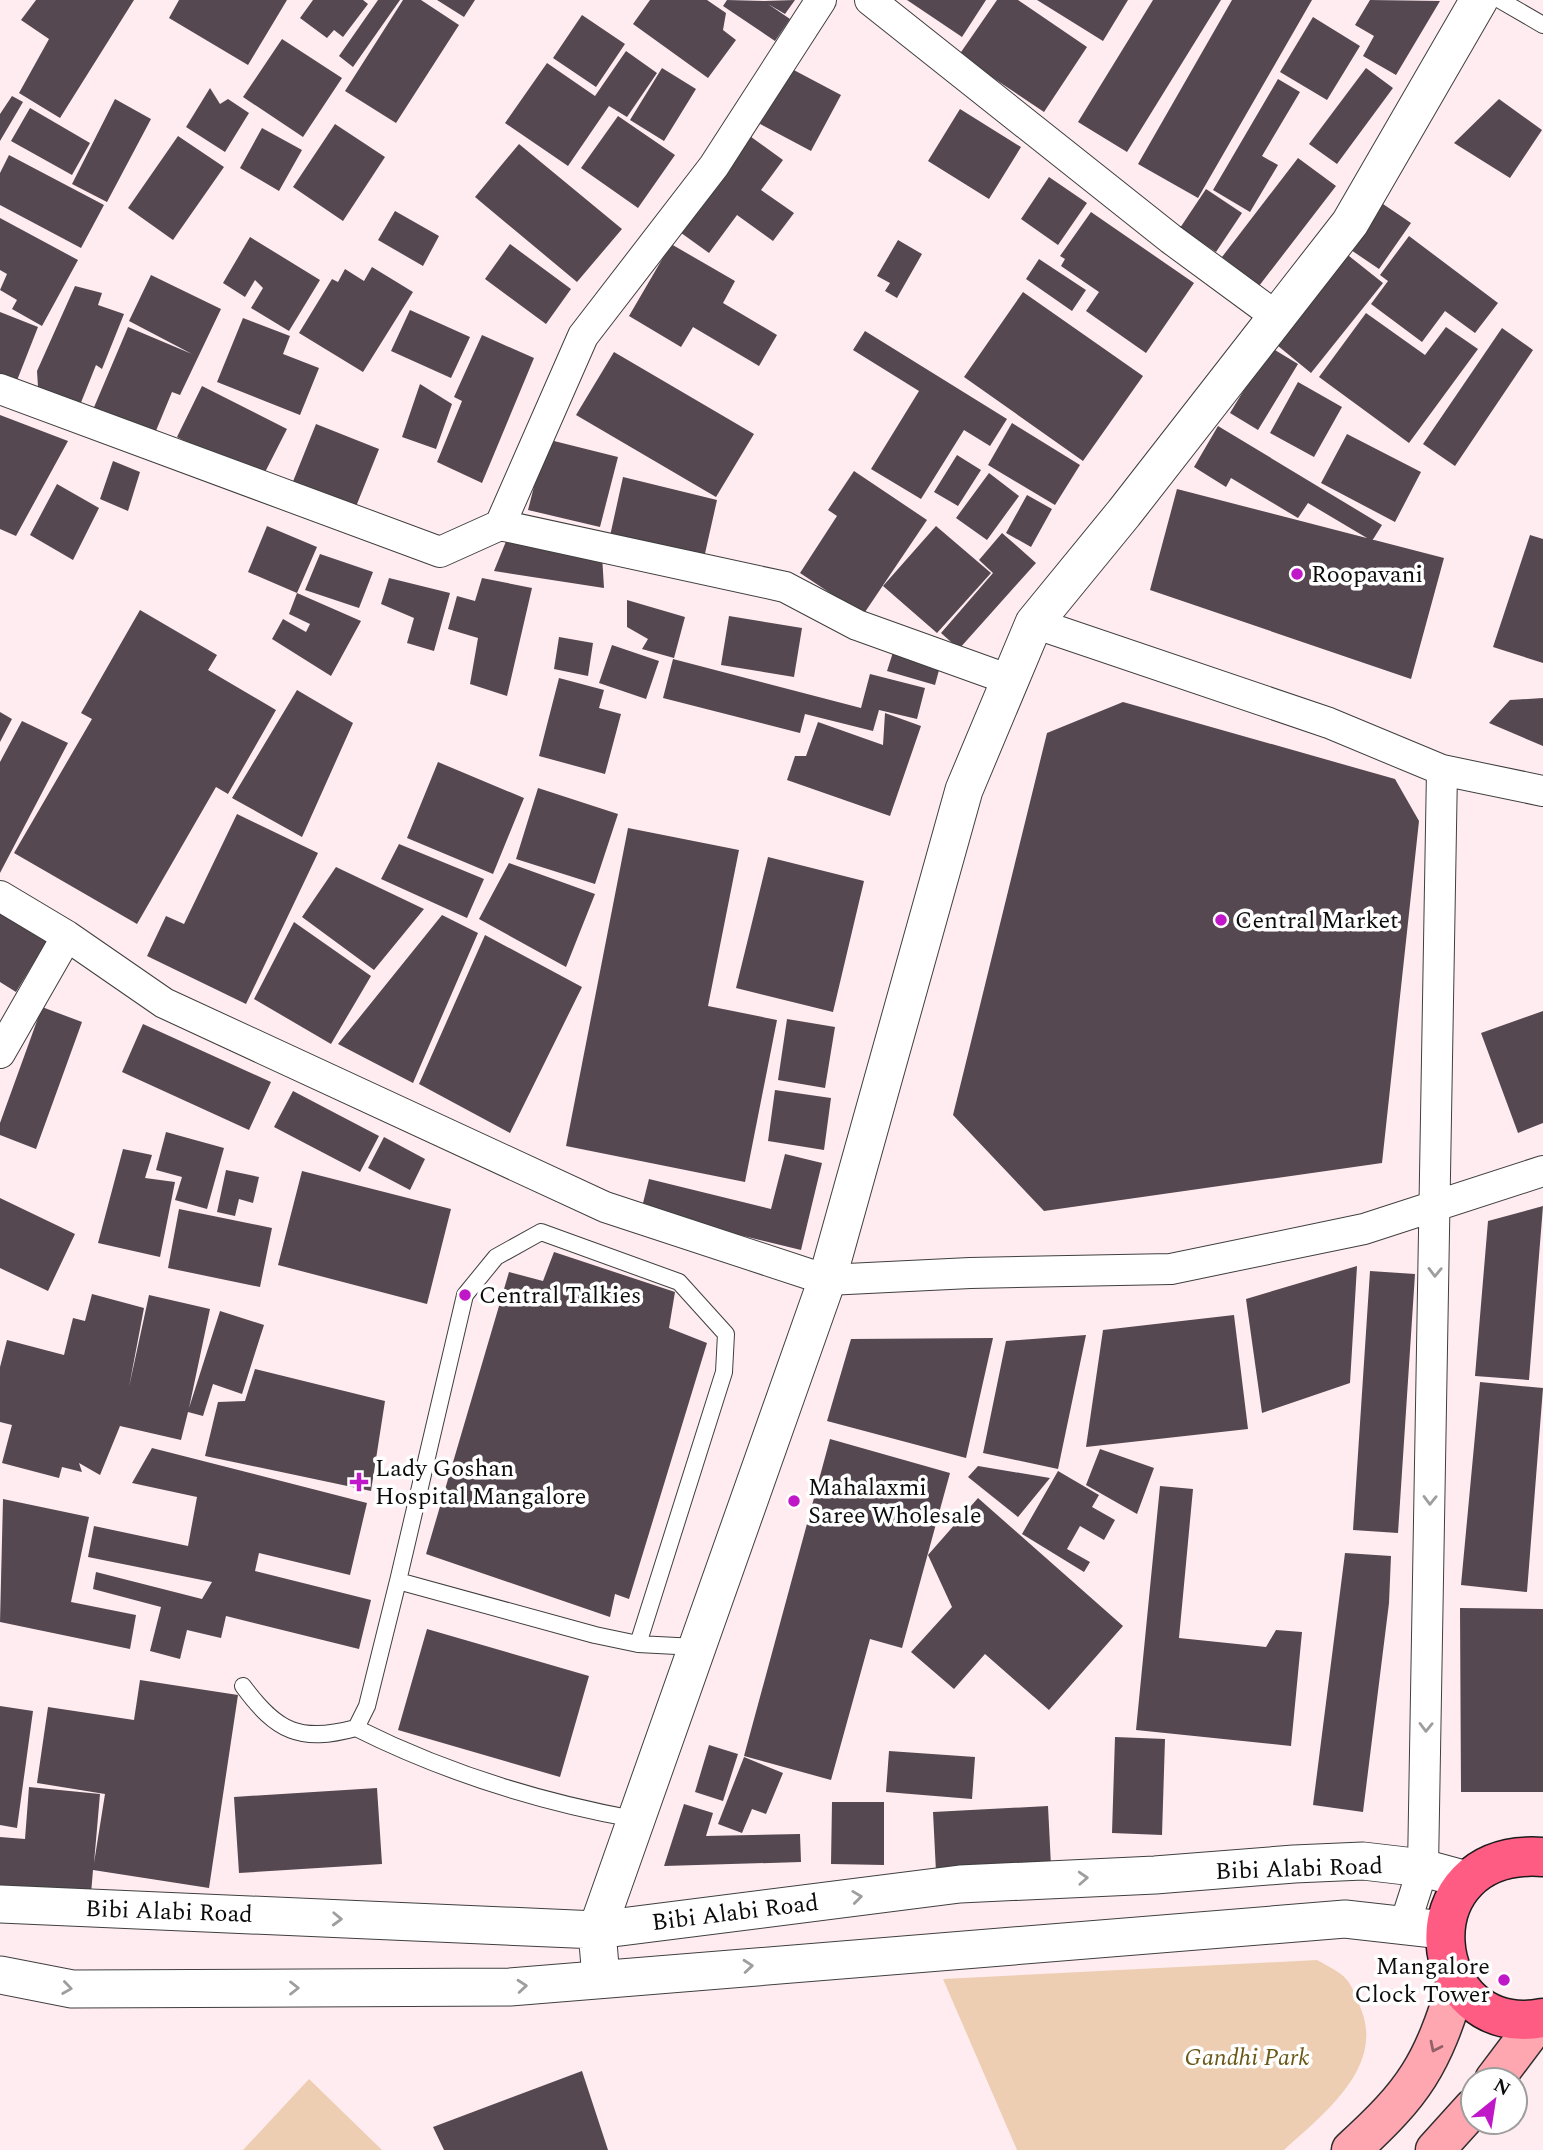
<svg xmlns="http://www.w3.org/2000/svg" width="1543" height="2150" font-family="Spectral,serif">
  <style>
    .green { fill: #edceb2 }
    .building { fill: #564850 }
    .lines { fill: none; stroke-linecap: round; stroke-linejoin: round }
    .service-casing { stroke: #3f3f3f; stroke-width: 18 }
    .minor-casing { stroke: #3f3f3f; stroke-width: 32 }
    .tertiary-casing { stroke: #3f3f3f; stroke-width: 39 }
    .secondary-casing { stroke: #2e2e2e; stroke-width: 41 }
    .primary-casing { stroke: #1d1d1d; stroke-width: 41 }
    .service { stroke: #fff; stroke-width: 16 }
    .minor { stroke: #fff; stroke-width: 30 }
    .tertiary { stroke: #fff; stroke-width: 37 }
    .secondary { stroke: #ffa7b1; stroke-width: 38 }
    .primary { stroke: #ff5c83; stroke-width: 38 }
    .oneway { stroke: #9e9e9e }
    .oneway2 { stroke: #926167 }
    .poi-dot { fill: #c018c9; stroke: #fff; stroke-width: 2.5 }
    .labels { text-anchor: middle; stroke-width: 7; stroke-linejoin: round; paint-order: stroke }
    .poi-label { font-size: 24px; fill: #0c0c0c; stroke: #fff; text-anchor: start }
    .street-label { font-size: 24px; fill: #0c0c0c; stroke: #fff }
    .park-label { font-size: 24px; font-style: italic; fill: #6a5817; stroke: #fff }
  </style>
  <rect width="100%" height="100%" fill="#ffecf0"/>
  <path class="green" d="M1317,1960C1348,1977 1348,1976 1361,2009C1385,2068 1322,2115 1284,2150H1017L943,1979Z
    M309,2079L382,2150H243Z"/>
  <path class="building" d="M36,0H134L60,118L19,93L49,39L21,20Z
    M179,0H287L248,65L169,18Z
    M313,0H363L368,4L343,37L334,30L327,38L300,18Z
    M378,0H400L353,67L339,56Z
    M403,0H421L459,25L396,123L345,91Z
    M437,0H475L464,17Z
    M650,0H707L726,13L723,30L736,40L708,78L633,24Z
    M727,0L764,1L795,0L785,14L768,4L790,19L775,41L723,6Z
    M907,0H986L962,37Z
    M997,0H1018L1087,47L1044,112L959,55Z
    M1037,0H1128L1103,41Z
    M1153,0H1221L1127,152L1078,122Z
    M1232,0H1312L1198,198L1138,164Z
    M1370,0L1440,1L1396,75L1363,56L1374,36L1355,25Z
    M582,15L625,44L596,87L553,58Z
    M1313,17L1360,46L1327,100L1280,72Z
    M282,39L342,78L303,137L243,97Z
    M626,51L657,73L627,117L609,106L568,166L505,123L547,63L595,96Z
    M662,68L696,89L664,141L630,120Z
    M790,68L841,95L811,151L760,124Z
    M1366,68L1393,88L1337,164L1309,144Z
    M1278,79L1300,92L1262,156L1278,165L1250,212L1213,190Z
    M210,88L220,104L228,99L249,113L225,152L186,127Z
    M12,96L23,102L0,141V114Z
    M115,99L151,119L107,202L72,184Z
    M1499,99L1542,130L1510,178L1454,143Z
    M30,108L90,143L72,175L11,141Z
    M960,109L1021,147L989,199L928,161Z
    M618,116L675,155L638,208L581,168Z
    M335,124L385,157L343,221L293,187Z
    M262,128L302,150L279,191L240,168Z
    M747,134L783,160L761,190L794,213L773,241L737,215L709,253L677,230Z
    M178,136L224,167L173,240L128,208Z
    M519,144L622,229L577,282L475,197Z
    M9,155L104,205L81,248L0,205V173Z
    M1298,158L1336,186L1259,286L1222,257Z
    M1049,177L1087,203L1058,245L1021,219Z
    M1206,189L1242,213L1216,252L1180,228Z
    M1383,204L1411,223L1379,269L1351,250Z
    M395,211L439,236L423,266L378,240Z
    M1091,212L1194,283L1146,353L1086,311L1099,292L1061,266L1065,259L1060,256Z
    M0,218L78,260L42,326L12,309L17,300L0,290L7,274L0,270Z
    M1409,236L1498,303L1475,333L1445,311L1422,342L1371,304L1388,281L1380,275Z
    M250,237L320,280L289,331L251,308L263,288L255,280L245,297L223,283Z
    M898,240L922,254L897,298L885,291L890,283L877,276Z
    M510,244L571,289L546,324L485,279Z
    M671,244L735,281L723,303L777,335L759,366L693,327L681,347L629,316Z
    M1344,252L1383,283L1311,373L1272,341Z
    M1039,259L1086,290L1072,311L1026,279Z
    M372,267L413,292L363,372L299,333L332,279L338,282L345,269L364,281Z
    M151,275L221,309L180,395L172,392L153,438L92,412L128,327L192,354L129,321Z
    M75,286L102,293L98,305L124,314L102,369L96,365L80,405L38,387L37,371Z
    M1023,292L1143,376L1083,461L964,377Z
    M410,310L470,337L451,378L391,351Z
    M0,312L38,327L14,388L0,382Z
    M1366,313L1425,355L1446,327L1478,349L1409,443L1319,377Z
    M243,318L290,336L283,354L319,368L300,415L217,382Z
    M1502,328L1533,350L1455,466L1423,444Z
    M865,331L1007,419L990,446L964,430L921,499L871,469L919,391L853,350Z
    M482,335L534,358L482,483L437,462L462,401L454,397Z
    M1270,347L1298,364L1258,430L1230,413Z
    M614,352L754,434L716,497L576,415Z
    M1298,382L1342,407L1314,457L1270,433Z
    M420,384L452,404L436,449L402,437Z
    M202,386L287,429L261,480L177,437Z
    M0,415L68,441L16,536L0,529Z
    M1012,423L1080,465L1055,505L988,465Z
    M316,424L379,449L355,509L292,484Z
    M1218,426L1382,525L1372,541L1308,503L1298,518L1231,478L1226,487L1194,467Z
    M1347,434L1421,472L1395,522L1321,483Z
    M546,439L618,457L600,527L528,510Z
    M957,455L981,470L958,506L934,492Z
    M113,461L140,472L128,511L100,499Z
    M854,471L927,520L863,615L800,573L837,516L828,510Z
    M989,473L1019,496L987,540L956,518Z
    M623,477L717,500L704,558L610,536Z
    M57,484L99,508L73,560L30,535Z
    M1177,489L1444,558L1411,679L1150,590Z
    M1027,495L1052,509L1031,547L1006,533Z
    M267,526L317,547L297,593L248,572Z
    M936,526L991,573L937,633L883,586Z
    M1002,533L1036,563L959,649L941,633L993,573L979,560Z
    M509,534L602,555L604,588L494,571Z
    M1530,535L1543,539V663L1493,647Z
    M320,554L373,572L359,608L305,590Z
    M389,578L450,593L434,651L407,643L414,618L381,604Z
    M482,578L532,588L507,696L470,684L478,638L448,629L457,596L475,601Z
    M297,593L361,621L331,676L272,639L283,619L306,632L310,624L289,614Z
    M627,600L685,617L674,658L642,649L648,639L627,627Z
    M140,610L217,655L208,670L276,710L228,794L216,787L137,924L14,853L92,719L81,713Z
    M729,616L802,628L794,677L721,665Z
    M559,637L593,643L588,676L554,669Z
    M612,645L659,661L646,699L599,683Z
    M895,646L942,659L935,685L887,671Z
    M673,659L861,708L870,674L925,688L917,719L879,710L873,731L805,714L800,733L663,698Z
    M559,678L604,690L599,708L621,714L605,774L539,756Z
    M297,690L353,723L302,837L232,798Z
    M1543,698V746L1489,723L1510,700Z
    M1123,702L1395,779L1419,821L1382,1163L1044,1211L953,1115L1047,733Z
    M0,712L12,719L0,742Z
    M885,713L921,726L890,816L787,780L795,756H806L818,722L883,745Z
    M22,721L68,743L0,873V762Z
    M438,762L524,798L493,874L407,838Z
    M538,788L618,814L595,884L516,859Z
    M237,814L318,853L246,1004L147,956L166,916L184,924Z
    M628,828L739,850L708,1006L777,1020L745,1182L566,1146Z
    M399,844L484,879L467,918L381,879Z
    M768,857L864,881L833,1012L736,988Z
    M509,863L595,894L566,967L479,919Z
    M336,867L424,909L374,970L302,917Z
    M0,912L47,941L16,992L0,982Z
    M442,915L478,933L413,1083L338,1044Z
    M294,922L371,976L331,1044L254,999Z
    M485,935L582,987L510,1133L419,1084Z
    M42,1007L82,1022L36,1149L0,1135V1123Z
    M1543,1011V1123L1518,1133L1481,1033Z
    M787,1019L835,1027L825,1088L778,1080Z
    M143,1024L271,1082L249,1130L122,1072Z
    M775,1090L831,1098L824,1150L768,1141Z
    M293,1091L379,1136L360,1172L274,1127Z
    M166,1132L224,1148L207,1209L175,1200L182,1177L156,1170Z
    M384,1137L425,1159L410,1190L368,1168Z
    M123,1149L152,1155L145,1178L175,1182L160,1257L98,1243Z
    M785,1154L822,1163L801,1250L641,1211L649,1179L771,1209Z
    M226,1170L259,1177L253,1203L239,1199L235,1216L217,1212Z
    M302,1171L451,1209L427,1304L278,1265Z
    M0,1198L75,1234L48,1291L0,1268Z
    M1543,1206L1529,1380L1475,1376L1488,1221Z
    M179,1209L272,1228L260,1287L168,1268Z
    M554,1252L675,1292L669,1328L707,1343L629,1599L615,1594L610,1617L426,1554L509,1272L543,1281Z
    M1357,1266L1350,1383L1262,1413L1246,1299Z
    M1370,1271L1415,1274L1398,1533L1353,1530Z
    M92,1294L144,1308L129,1387L149,1295L210,1309L189,1408L220,1311L264,1325L242,1394L213,1384L203,1416L188,1412L181,1440L120,1426L100,1475L79,1463L82,1472L62,1467L59,1478L2,1463L12,1425L0,1422V1367L7,1340L64,1355L73,1318L85,1321Z
    M1234,1315L1248,1429L1086,1447L1103,1330Z
    M1086,1335L1058,1469L983,1453L1006,1341Z
    M993,1338L966,1458L827,1421L851,1339Z
    M255,1369L385,1401L371,1491L205,1456L218,1402L245,1401Z
    M1480,1382L1543,1388L1527,1592L1461,1585Z
    M830,1439L950,1473L902,1648L870,1639L831,1780L744,1756Z
    M152,1448L367,1503L350,1575L259,1553L255,1571L371,1600L359,1649L226,1616L221,1638L187,1630L180,1659L150,1651L161,1607L93,1589L96,1572L202,1599L212,1582L88,1557L94,1526L188,1546L197,1497L132,1483Z
    M1100,1449L1154,1468L1137,1514L1086,1485Z
    M978,1466L1050,1478L1018,1517L968,1477Z
    M1058,1471L1099,1495L1092,1507L1115,1520L1104,1540L1080,1526L1067,1549L1090,1562L1084,1572L1022,1534Z
    M1160,1486L1193,1489L1179,1638L1266,1647L1276,1630L1302,1632L1291,1746L1136,1730Z
    M978,1498L1123,1626L1049,1710L985,1654L954,1689L911,1652L952,1607L928,1555Z
    M3,1499L89,1517L71,1602L136,1615L130,1649L0,1622Z
    M1345,1553L1391,1556L1389,1603L1363,1812L1313,1805Z
    M1460,1608L1543,1609V1792H1461Z
    M427,1629L589,1676L560,1777L398,1730Z
    M140,1680L238,1695L209,1888L93,1870L90,1906L0,1898V1837L25,1839L29,1787L100,1794L94,1863L105,1794L37,1783L48,1707L134,1720Z
    M0,1706L33,1711L17,1828L0,1825Z
    M1115,1737L1165,1739L1162,1835L1112,1833Z
    M709,1745L738,1754L723,1801L695,1792Z
    M889,1751L975,1757L972,1799L886,1792Z
    M744,1757L783,1773L766,1814L752,1809L742,1833L718,1824Z
    M377,1788L382,1864L239,1873L234,1797Z
    M832,1802H884V1865L831,1864Z
    M684,1804L713,1813L706,1836L800,1834L801,1862L664,1866Z
    M1048,1806L1051,1866L936,1872L933,1812Z
    M582,2071L608,2150H444L433,2127Z"/>
  <g class="lines">
    <g class="service-casing">
      <path id="service" d="M1500,0L1543,25
        M638,1644L724,1372L726,1334L679,1282L541,1232L496,1257L465,1295L398,1581L595,1635L638,1644L696,1647
        M243,1686C277,1732 300,1743 356,1728L367,1706L398,1581
        M356,1728C446,1773 535,1801 634,1819"/>
    </g>
    <g class="minor-casing">
      <path id="minor" d="M870,0L1171,239L1277,317
        M0,389L440,552L500,525L583,336L714,166L821,0
        M500,525L785,587L857,625L1010,680
        M1034,623L1329,723L1442,770L1543,791
        M0,896L67,936L164,1003L605,1207L827,1280L970,1273L1171,1269L1364,1229L1543,1171
        M0,1053L67,936
        M1405,1924L1423,1868L1442,770"/>
    </g>
    <g class="tertiary-casing">
      <path id="tertiary" d="M0,1904L597,1930L960,1884L1155,1875L1294,1864L1363,1861L1423,1868L1467,1880
        M0,1975L72,1989L510,1987L1345,1919L1443,1930
        M601,1979L597,1930L827,1280L964,790L1034,623L1124,513L1350,223L1479,0"/>
    </g>
    <g class="secondary-casing">
      <path id="secondary" d="M1494,2080L1540,2019
        M1351,2150C1415,2092 1432,2065 1457,1983
        M1435,2150L1473,2108"/>
    </g>
    <g class="primary-casing">
      <path id="primary" d="M1543,1857C1403,1847 1423,2041 1543,2018"/>
    </g>
    <use href="#service" class="service"/>
    <use href="#minor" class="minor"/>
    <use href="#tertiary" class="tertiary"/>
    <use href="#secondary" class="secondary"/>
    <use href="#primary" class="primary"/>
  </g>
  <defs><path id="oneway-chevron" d="M-2-3.5L2.5 0L-2 3.5" fill="none" stroke-width="1.6" stroke-linecap="round" stroke-linejoin="round" transform="scale(1.75)"/></defs>
  <g class="oneway">
    <use href="#oneway-chevron" transform="translate(1435 1272) rotate(91)"/>
    <use href="#oneway-chevron" transform="translate(1430 1500) rotate(91)"/>
    <use href="#oneway-chevron" transform="translate(1426 1727) rotate(91)"/>
    <use href="#oneway-chevron" transform="translate(1083 1878) rotate(-3)"/>
    <use href="#oneway-chevron" transform="translate(857 1897) rotate(-7)"/>
    <use href="#oneway-chevron" transform="translate(337 1919) rotate(2)"/>
    <use href="#oneway-chevron" transform="translate(748 1966) rotate(-5)"/>
    <use href="#oneway-chevron" transform="translate(522 1986) rotate(-5)"/>
    <use href="#oneway-chevron" transform="translate(67 1988) rotate(8)"/>
    <use href="#oneway-chevron" transform="translate(294 1988)"/>
  </g>
  <use class="oneway2" href="#oneway-chevron" transform="translate(1435 2047) rotate(116)"/>
  <g class="poi-dot">
    <circle cx="1297" cy="574" r="7"/>
    <circle cx="1221" cy="920" r="7"/>
    <circle cx="465" cy="1295" r="7"/>
    <path d="M355.5 1471.5h7v7h7v7h-7v7h-7v-7h-7v-7h7z"/>
    <circle cx="794" cy="1501" r="7"/>
    <circle cx="1504" cy="1980" r="7"/>
  </g>
  <g class="labels">
    <g class="poi-label">
      <text x="1311" y="582">Roopavani</text>
      <text x="1235" y="928">Central Market</text>
      <text x="479" y="1303">Central Talkies</text>
      <text x="375" y="1476">Lady Goshan<tspan x="375" dy="28">Hospital Mangalore</tspan></text>
      <text x="808" y="1495">Mahalaxmi<tspan x="808" dy="28">Saree Wholesale</tspan></text>
      <text x="1490" y="1974" text-anchor="end">Mangalore<tspan x="1490" dy="28">Clock Tower</tspan></text>
    </g>
    <g class="street-label">
      <text transform="translate(1299 1868) rotate(-2)" y="8">Bibi Alabi Road</text>
      <text transform="translate(169 1911) rotate(2)" y="8">Bibi Alabi Road</text>
      <text transform="translate(735 1912) rotate(-7)" y="8">Bibi Alabi Road</text>
    </g>
    <g class="park-label">
      <text x="1247" y="2065">Gandhi Park</text>
    </g>
  </g>
  <g transform="translate(1494 2101) rotate(30)"><circle r="33" fill="#ffffff" stroke="#9e9e9e" stroke-width="2"/>
  <path d="M0-5L12 26L0 18L-12 26Z" fill="#c018c9"/>
  <text y="-10" font-size="19" font-weight="bold" text-anchor="middle" fill="#0c0c0c">N</text>
  </g>
</svg>
